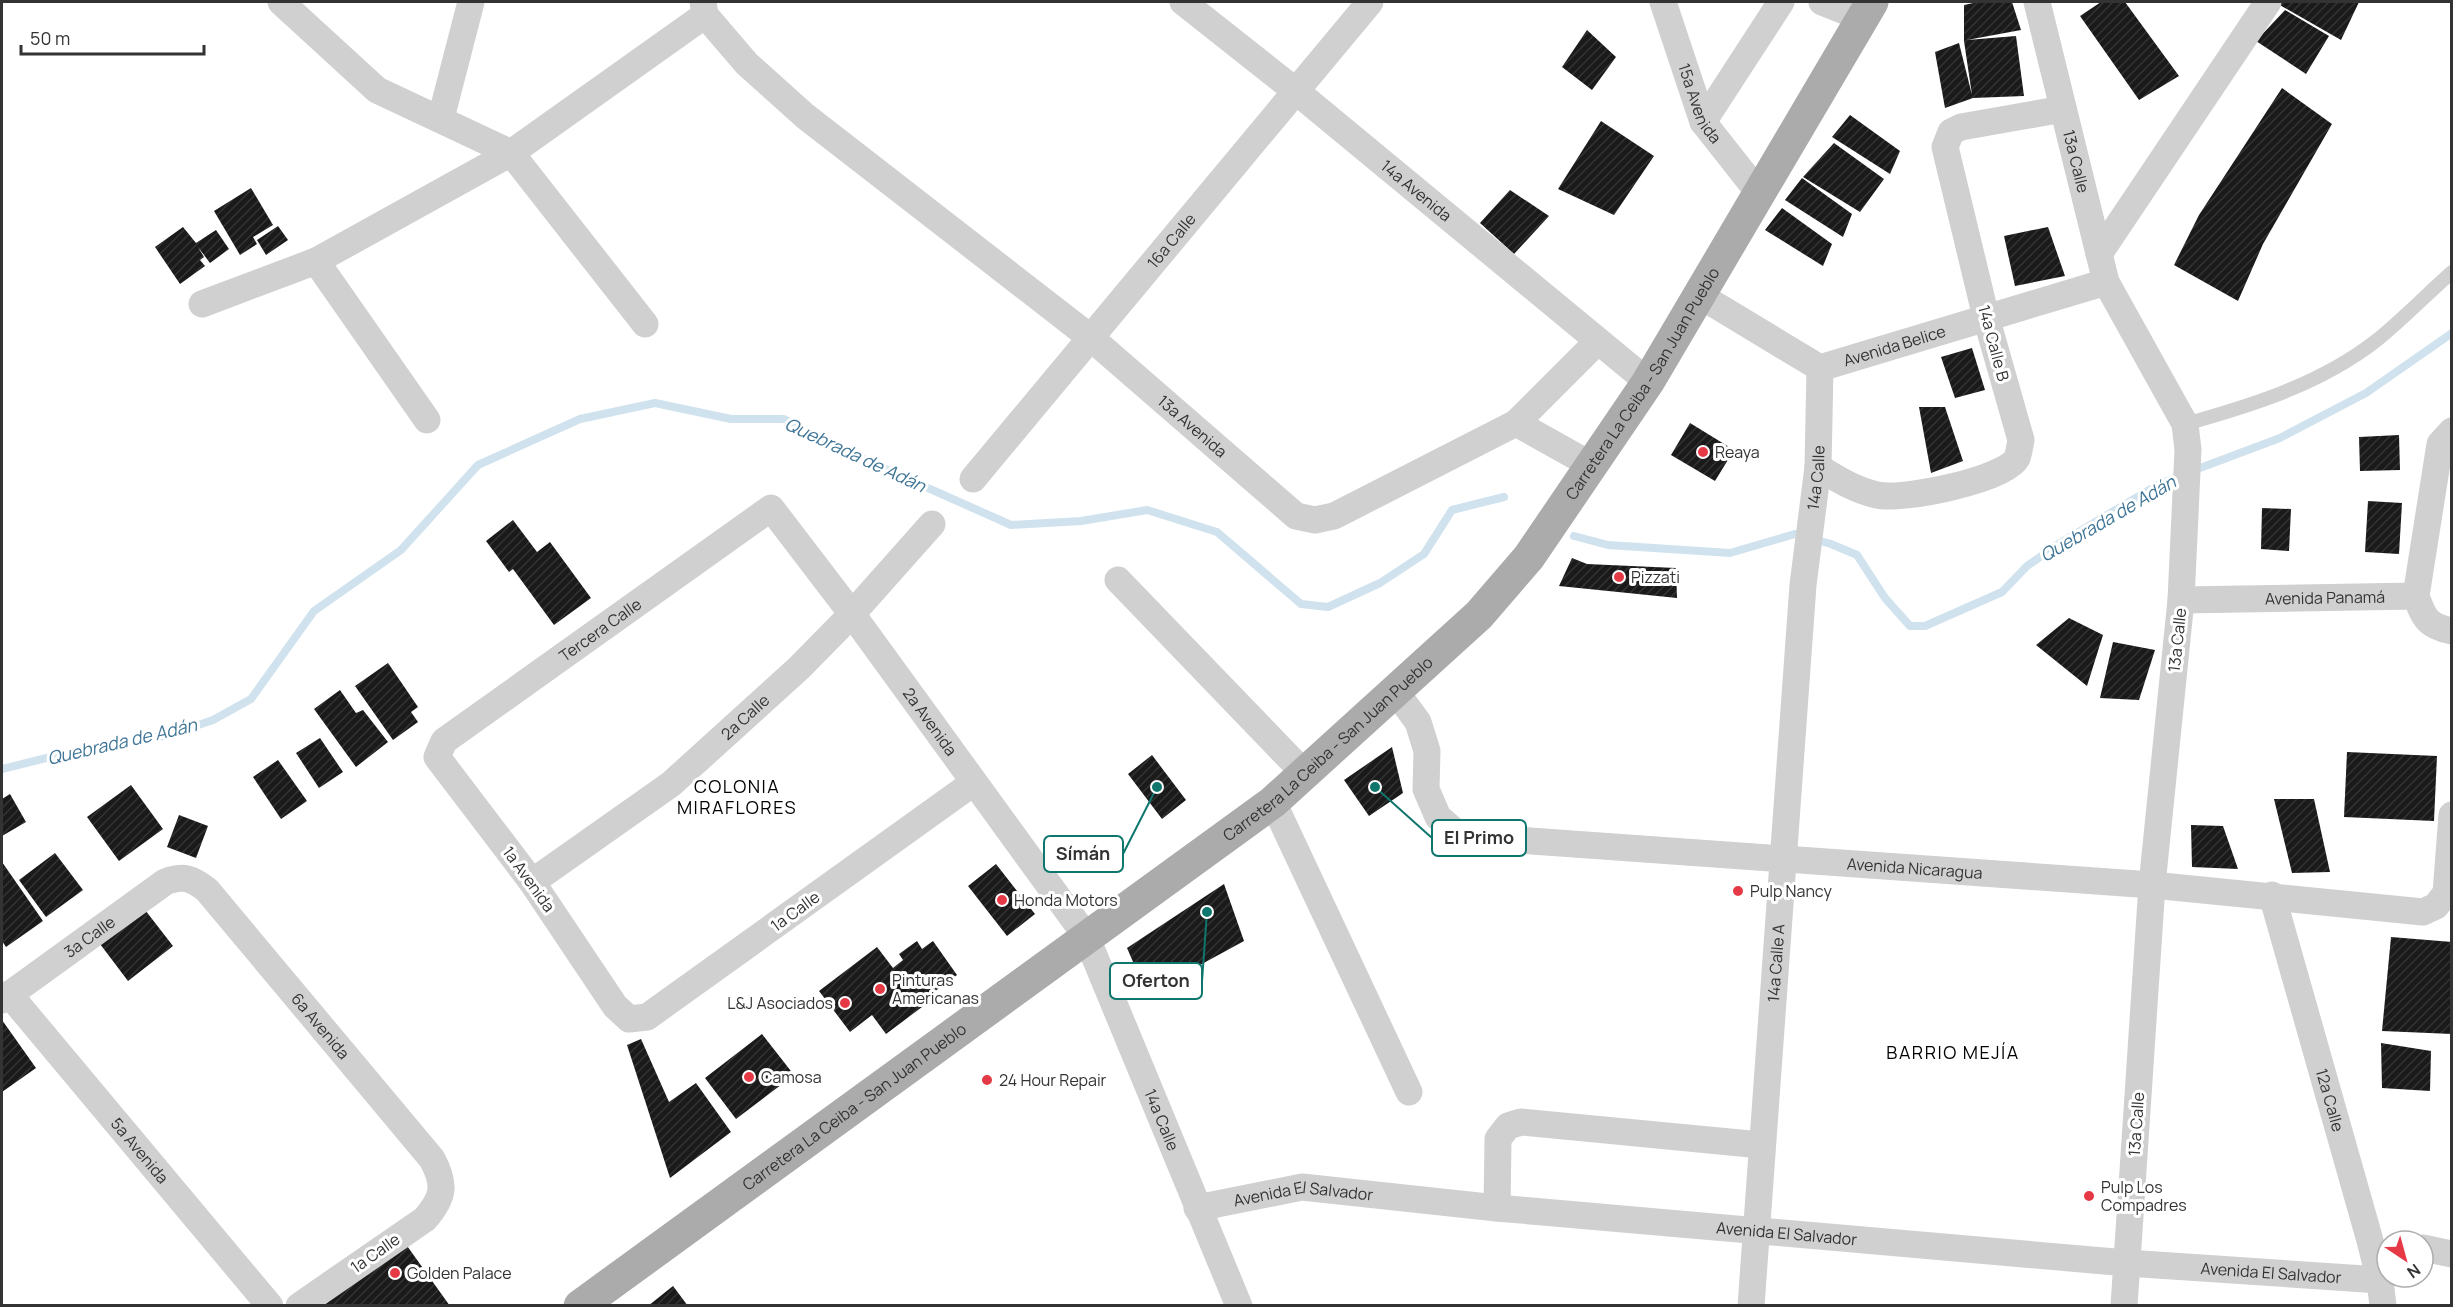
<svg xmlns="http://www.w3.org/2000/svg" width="2453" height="1307" font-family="Manrope,sans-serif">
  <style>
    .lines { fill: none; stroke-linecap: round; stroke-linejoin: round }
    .stream { stroke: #cfe2ee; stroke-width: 8 }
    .building { fill: url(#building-hatch) }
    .lane { stroke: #d0d0d0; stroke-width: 14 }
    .street { stroke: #d0d0d0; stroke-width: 27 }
    .primary { stroke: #ababab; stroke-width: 33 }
    .poi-dot { fill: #e63946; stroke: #fff; stroke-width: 2 }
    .labels { text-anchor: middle; stroke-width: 6; stroke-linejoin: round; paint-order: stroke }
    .street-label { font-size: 16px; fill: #333; stroke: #fff }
    .poi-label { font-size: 16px; fill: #333; stroke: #fff; text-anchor: start }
    .water-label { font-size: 18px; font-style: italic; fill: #3f7597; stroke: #fff }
    .neighbourhood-label { font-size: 18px; letter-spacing: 1.5px; fill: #000; stroke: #fff }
    .leader { fill: none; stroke: #0f766e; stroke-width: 2 }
    .callout-dot { fill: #0f766e; stroke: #fff; stroke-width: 2 }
    .callout { fill: #fff; stroke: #0f766e; stroke-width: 2 }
    .callout-label { font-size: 18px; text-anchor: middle; font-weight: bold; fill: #333 }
  </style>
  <defs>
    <pattern id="building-hatch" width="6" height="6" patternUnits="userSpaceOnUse" patternTransform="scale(1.5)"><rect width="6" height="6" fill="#1a1a1a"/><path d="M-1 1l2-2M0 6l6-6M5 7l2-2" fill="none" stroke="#333"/></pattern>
  </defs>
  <rect width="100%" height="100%" fill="#fff"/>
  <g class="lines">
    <path class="stream" d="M2192,471L2280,438L2366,393L2452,333
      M1574,536L1608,545L1730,553L1795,534L1831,544L1857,555L1885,598L1910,626H1925L2002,592L2027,566L2060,543L2161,483L2181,476
      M2,769L83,749L169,735L213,720L251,699L314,611L401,550L478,465L580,419L655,403L731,419H784L845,451L1011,525L1081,521L1147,510L1217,532L1301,604L1328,607L1380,583L1424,554L1452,510L1504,497"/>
  </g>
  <path class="building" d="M1978,2H2012L2021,30L1967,40L2016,36L2024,96L1973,98L1945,108L1935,52L1959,43L1972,95L1964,41V5Z
    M2101,2H2125L2179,76L2139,100L2080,16Z
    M2279,2H2359L2341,40L2278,4Z
    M2285,10L2329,36L2306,74L2256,41Z
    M1587,30L1616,57L1592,90L1562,67Z
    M2282,88L2332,124L2263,244L2238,301L2174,265L2199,215Z
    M1850,115L1900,151L1890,174L1832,137Z
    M1601,121L1654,156L1614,215L1558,189Z
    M1834,143L1884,179L1860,212L1803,177Z
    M1802,178L1852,214L1843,237L1785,200Z
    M251,188L273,225L253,237L257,244L240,255L214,211Z
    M1510,190L1549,216L1514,254L1480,223Z
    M1782,208L1832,244L1823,266L1765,230Z
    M278,226L288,240L266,255L257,240Z
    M183,227L196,243L216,230L229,249L210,263L198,247L204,257L200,260L205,266L180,284L155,247Z
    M2048,227L2065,276L2015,286L2004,236Z
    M1972,348L1985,390L1955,398L1941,357Z
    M1919,407H1945L1963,461L1931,473Z
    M1690,423L1734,450L1715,481L1671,455Z
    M2399,435L2400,470L2360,471L2359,437Z
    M2368,501L2402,503L2399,554L2365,552Z
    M2262,508L2291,509L2289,551L2261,549Z
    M513,520L537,552L550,542L591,598L554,625L513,569L509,572L486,541Z
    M1572,558L1587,564L1676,568L1677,598L1559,586Z
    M2069,618L2103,635L2087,686L2036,645Z
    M2113,642L2155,650L2139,700L2100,698Z
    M388,663L418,707L411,712L418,722L393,740L355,686Z
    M340,690L356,713L363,710L388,742L356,767L314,709Z
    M320,738L343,772L319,788L296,753Z
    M1392,747L1403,793L1369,816L1344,780Z
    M2347,752L2437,756L2434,821L2344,817Z
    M1152,755L1186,800L1162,819L1128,774Z
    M278,760L307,801L281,819L253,777Z
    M131,785L163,829L119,861L87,817Z
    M10,794L26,822L2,836V799Z
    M2274,799H2314L2330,872L2292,873Z
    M179,815L208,826L196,858L167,847Z
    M2191,825L2223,826L2238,869L2192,867Z
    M55,853L83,890L46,917L19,880Z
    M2,862L43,921L6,947L2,941Z
    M996,864L1035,914L1007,936L968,886Z
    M1224,884L1244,941L1147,994L1127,948Z
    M142,906L173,946L128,981L97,940Z
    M2391,937L2452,942V1034L2382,1031Z
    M917,941L922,949L933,941L957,975L919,1003L922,1007L886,1034L872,1015L850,1032L819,991L877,947L893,968L903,960L899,954Z
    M2,1020L36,1068L2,1092Z
    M762,1034L794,1075L736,1119L705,1078Z
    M641,1039L669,1102L696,1083L731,1132L670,1178L627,1045Z
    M2381,1043L2431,1051L2430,1091L2382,1088Z
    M405,1243L450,1306H316Z
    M673,1286L688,1306H648Z"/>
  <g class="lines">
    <path class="lane" d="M2185,424C2253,405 2321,384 2377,340C2403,319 2427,294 2452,272"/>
    <g class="street">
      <path d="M281,2L377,90L511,153L645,324"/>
      <path id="s1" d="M703,2L705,15L747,64L805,116L1091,338L1296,516L1315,520L1334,516L1516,423L1598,341"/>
      <path id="s2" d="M1183,2L1297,92L1648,382"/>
      <path id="s3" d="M1663,2L1703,122L1759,193"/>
      <path d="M1822,2L1862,18"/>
      <path id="s4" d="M2037,2L2106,282L2185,424L2188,450L2181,600L2152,885L2124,1306"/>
      <path d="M441,118L471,2"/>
      <path d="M1703,122L1781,2"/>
      <path d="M2099,254L2268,2"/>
      <path d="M316,261L427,420"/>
      <path id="s5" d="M1699,295L1820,368L2106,282"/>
      <path d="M202,304L316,261L511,153L705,15"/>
      <path d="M1516,423L1591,465"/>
      <path d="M2452,431L2440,444L2416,596C2424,618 2427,626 2452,631"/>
      <path d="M1818,467C1837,479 1855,490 1877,495C1901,501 2005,480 2017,458C2019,453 2020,445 2021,440L1986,317L1945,147L1951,132L1961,127L2063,109"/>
      <path id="s6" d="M973,479L1370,2"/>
      <path d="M1118,580L1305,774"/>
      <path id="s7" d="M2181,600L2416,596"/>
      <path id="s8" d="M1396,692L1418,722L1427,751L1426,789L1438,817L1460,836L2152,885L2423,912L2436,906L2446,893L2452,815"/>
      <path id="s9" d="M973,783L647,1017L629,1019L615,1006L532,882L437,757L444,741L771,508L852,614L1086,936L1239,1306"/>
      <path d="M1273,802L1409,1092"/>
      <path id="s10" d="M532,882L671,784L799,668L852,614L932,524"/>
      <path id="s11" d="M2272,895L2369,1237L2380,1280L2383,1306"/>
      <path id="s12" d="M9,994L270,1306"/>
      <path id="s13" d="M2,1000L165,882C183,875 192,878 207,890L432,1159C446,1185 444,1197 425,1219L299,1306"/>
      <path id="s14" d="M1197,1208L1302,1187L1497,1208L2127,1263L2380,1280"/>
      <path d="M1497,1208L1498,1139L1508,1126L1521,1122L1761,1145"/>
      <path d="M2423,1248L2452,1254"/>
      <path id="s15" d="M1751,1306L1803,585L1818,467L1820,368"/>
    </g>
    <path class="primary" id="s16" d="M580,1306L1273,802L1479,615L1529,557L1648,382L1872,2"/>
  </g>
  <g class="poi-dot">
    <circle cx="1703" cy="452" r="6"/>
    <circle cx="1619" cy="577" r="6"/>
    <circle cx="1738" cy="891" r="6"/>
    <circle cx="1002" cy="900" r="6"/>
    <circle cx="880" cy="989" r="6"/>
    <circle cx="845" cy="1003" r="6"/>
    <circle cx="749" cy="1077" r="6"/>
    <circle cx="987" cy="1080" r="6"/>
    <circle cx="2089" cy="1196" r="6"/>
    <circle cx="395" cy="1273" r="6"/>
  </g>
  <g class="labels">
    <g class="street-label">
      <text dy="6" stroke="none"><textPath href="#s3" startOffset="108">15a Avenida</textPath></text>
      <text dy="6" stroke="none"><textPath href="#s4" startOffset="164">13a Calle</textPath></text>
      <text dy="6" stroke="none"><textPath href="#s2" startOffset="300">14a Avenida</textPath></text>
      <text dy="6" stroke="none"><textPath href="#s6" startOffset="310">16a Calle</textPath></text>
      <text transform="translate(1994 343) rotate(75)" y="6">14a Calle B</text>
      <text dy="6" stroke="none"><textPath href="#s5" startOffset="219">Avenida Belice</textPath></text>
      <text dy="6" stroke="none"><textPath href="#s16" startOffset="1419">Carretera La Ceiba - San Juan Pueblo</textPath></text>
      <text dy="6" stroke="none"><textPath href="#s1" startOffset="652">13a Avenida</textPath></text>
      <text dy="6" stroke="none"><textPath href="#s15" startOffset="831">14a Calle</textPath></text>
      <text dy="6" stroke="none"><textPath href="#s7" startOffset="144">Avenida Panamá</textPath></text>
      <text dy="6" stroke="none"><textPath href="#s9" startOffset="954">Tercera Calle</textPath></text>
      <text transform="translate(2177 640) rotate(-84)" y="6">13a Calle</text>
      <text dy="6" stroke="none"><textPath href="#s10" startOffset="270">2a Calle</textPath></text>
      <text dy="6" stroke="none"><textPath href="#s9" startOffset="1430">2a Avenida</textPath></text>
      <text dy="6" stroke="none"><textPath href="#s16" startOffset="933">Carretera La Ceiba - San Juan Pueblo</textPath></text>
      <text dy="6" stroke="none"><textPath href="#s8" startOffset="621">Avenida Nicaragua</textPath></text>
      <text transform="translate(529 879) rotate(54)" y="6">1a Avenida</text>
      <text transform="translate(795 911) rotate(-36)" y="6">1a Calle</text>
      <text dy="6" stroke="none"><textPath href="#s13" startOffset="108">3a Calle</textPath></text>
      <text dy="6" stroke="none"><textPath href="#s15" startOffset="344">14a Calle A</textPath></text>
      <text dy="6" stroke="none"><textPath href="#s13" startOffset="424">6a Avenida</textPath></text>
      <text dy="6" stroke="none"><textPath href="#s11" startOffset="213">12a Calle</textPath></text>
      <text dy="6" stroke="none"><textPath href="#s16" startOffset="339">Carretera La Ceiba - San Juan Pueblo</textPath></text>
      <text dy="6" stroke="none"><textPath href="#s9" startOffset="1894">14a Calle</textPath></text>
      <text transform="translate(2136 1124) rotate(-86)" y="6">13a Calle</text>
      <text dy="6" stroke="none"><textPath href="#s12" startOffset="204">5a Avenida</textPath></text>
      <text dy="6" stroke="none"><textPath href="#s14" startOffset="108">Avenida El Salvador</textPath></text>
      <text dy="6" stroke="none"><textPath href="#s14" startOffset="594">Avenida El Salvador</textPath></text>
      <text transform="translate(375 1253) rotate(-35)" y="6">1a Calle</text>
      <text dy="6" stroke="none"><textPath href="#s14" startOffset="1080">Avenida El Salvador</textPath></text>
    </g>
    <g class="poi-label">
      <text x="1715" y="458">Reaya</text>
      <text x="1631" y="583">Pizzati</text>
      <text x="1750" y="897">Pulp Nancy</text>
      <text x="1014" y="906">Honda Motors</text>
      <text x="892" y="986">Pinturas<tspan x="892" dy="18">Americanas</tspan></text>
      <text x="833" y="1009" text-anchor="end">L&amp;J Asociados</text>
      <text x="761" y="1083">Camosa</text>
      <text x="999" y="1086">24 Hour Repair</text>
      <text x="2101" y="1193">Pulp Los<tspan x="2101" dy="18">Compadres</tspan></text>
      <text x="407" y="1279">Golden Palace</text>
    </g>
    <g class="water-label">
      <text transform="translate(855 455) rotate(25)" y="6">Quebrada de Adán</text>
      <text transform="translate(2108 519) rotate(-30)" y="6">Quebrada de Adán</text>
      <text transform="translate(122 742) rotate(-13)" y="6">Quebrada de Adán</text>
    </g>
    <g class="neighbourhood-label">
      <text x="737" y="793">COLONIA<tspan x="737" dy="21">MIRAFLORES</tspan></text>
      <text x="1953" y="1059">BARRIO MEJÍA</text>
    </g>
  </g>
  <path class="leader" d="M1375 787L1432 838M1157 787L1123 854M1207 912L1202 981"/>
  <g class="callout-dot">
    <circle cx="1375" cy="787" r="6"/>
    <circle cx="1157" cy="787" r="6"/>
    <circle cx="1207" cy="912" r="6"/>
  </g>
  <g class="callout">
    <rect x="1432" y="820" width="94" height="36" rx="6"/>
    <rect x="1044" y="836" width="79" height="36" rx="6"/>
    <rect x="1110" y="963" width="92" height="36" rx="6"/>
  </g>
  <g class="callout-label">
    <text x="1479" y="844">El Primo</text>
    <text x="1083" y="860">Símán</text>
    <text x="1156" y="987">Oferton</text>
  </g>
  <rect width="2453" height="1307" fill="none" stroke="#333333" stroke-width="6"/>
  <g transform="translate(2405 1259) rotate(144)"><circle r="28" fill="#ffffff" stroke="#adadad" stroke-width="1.5"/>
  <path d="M0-4.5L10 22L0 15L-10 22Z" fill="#e63946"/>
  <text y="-9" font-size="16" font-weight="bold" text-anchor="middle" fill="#333333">N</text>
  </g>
  <path d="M21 45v9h183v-9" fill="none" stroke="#333333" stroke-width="3"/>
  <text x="30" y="45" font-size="18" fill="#333333" stroke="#ffffff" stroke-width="4.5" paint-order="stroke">50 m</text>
</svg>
